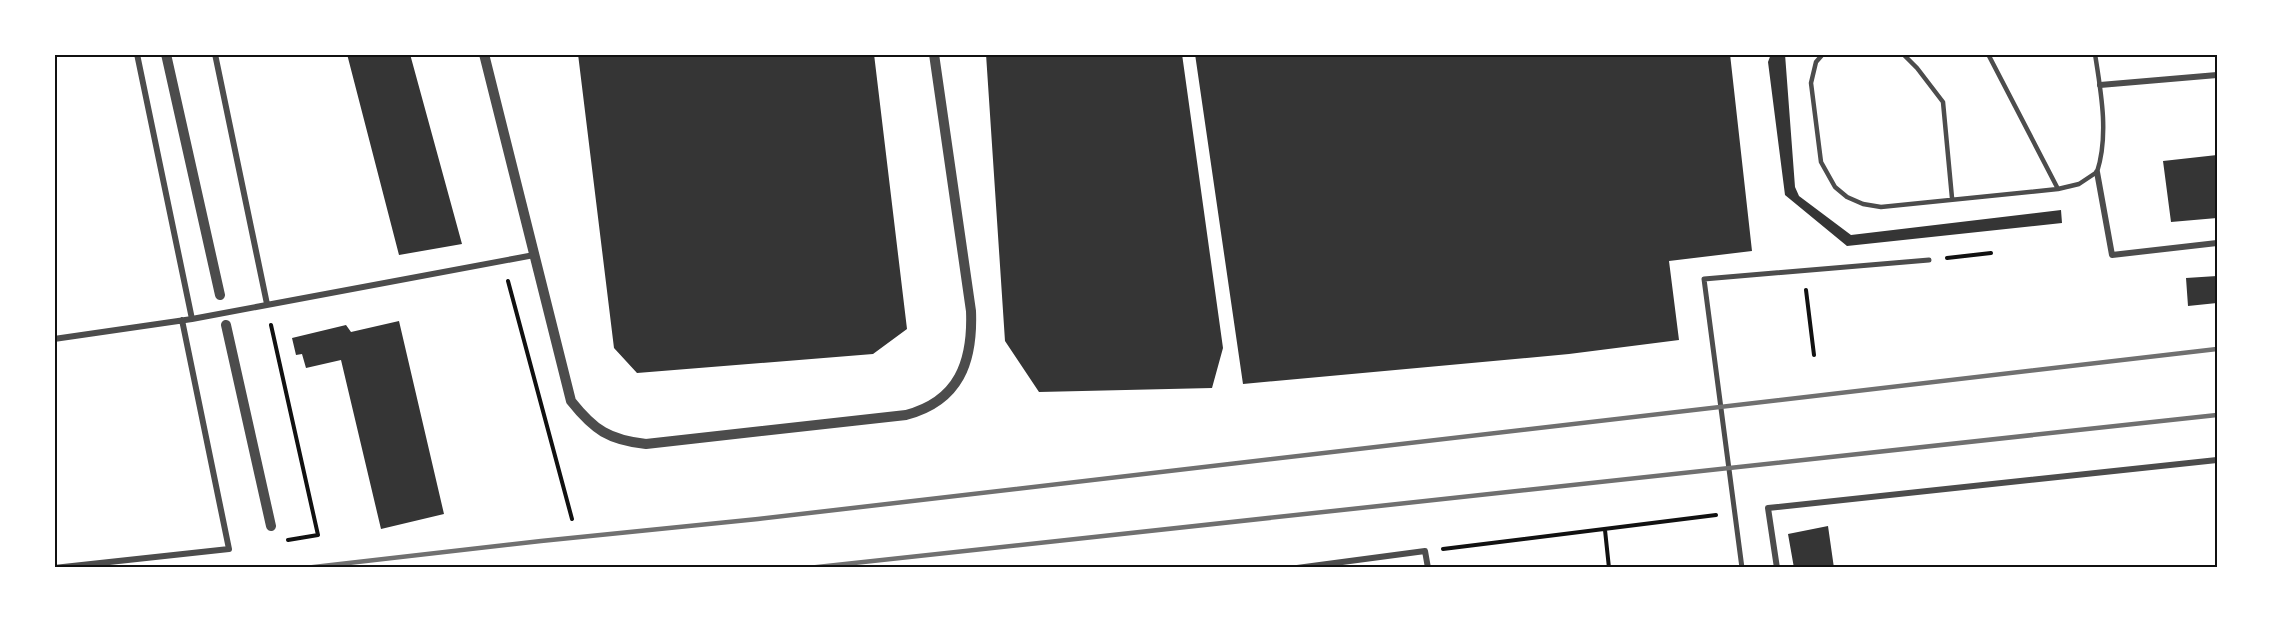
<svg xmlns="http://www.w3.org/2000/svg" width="2271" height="622" font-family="'Roboto Condensed',sans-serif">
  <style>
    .building { fill: #353535 }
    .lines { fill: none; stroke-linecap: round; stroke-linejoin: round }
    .path { stroke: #111; stroke-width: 4 }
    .service { stroke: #4c4c4c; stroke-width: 4.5 }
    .pedestrian { stroke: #4c4c4c; stroke-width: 5 }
    .minor { stroke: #4c4c4c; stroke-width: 6 }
    .tertiary { stroke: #4c4c4c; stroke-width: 10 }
    .rail { stroke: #707070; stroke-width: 4.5 }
    .neatline { fill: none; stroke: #111; stroke-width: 2 }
  </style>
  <rect width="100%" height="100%" fill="#fff"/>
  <path class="building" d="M347,54H410L462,244L399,255Z
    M578,54H874L907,329L873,354L637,373L614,348Z
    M986,54H1182L1223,348L1212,388L1039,392L1005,341Z
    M1195,54H1730L1752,251L1669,261L1679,340L1569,354L1243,384Z
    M1771,54H1785L1795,187L1799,196L1851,235L2061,210L2062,223L1847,246L1785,195L1768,62Z
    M2217,155V218L2171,222L2163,161Z
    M2217,276V303L2188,306L2186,278Z
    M399,321L444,514L381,529L341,360L306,368L302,354L296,355L292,338L346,325L351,332Z
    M1828,526L1834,568H1794L1788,534Z"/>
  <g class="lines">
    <path class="path" d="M1947,258L1991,253
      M508,281L572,519
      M1806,290L1814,355
      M271,325L318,535L288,540
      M1605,530L1609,568
      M1443,549L1716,515"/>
    <path class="service" d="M1823,54L1816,62L1811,83L1821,162L1835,187L1847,197L1863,204L1881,207L2058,189L2079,184L2097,172C2109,135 2101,92 2095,54
      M1903,54L1917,68L1943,102L1952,198
      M1988,54L2058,189"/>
    <path class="pedestrian" d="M1742,568L1704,279L1929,260"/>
    <path class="minor" d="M137,54L192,319
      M215,54L267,304
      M2100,85L2217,75
      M2097,172L2112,255L2217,243
      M54,339L192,319L534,255
      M54,568L229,549L182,320
      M1297,568L1425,551L1428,568
      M1777,568L1768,508L2217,460"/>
    <path class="tertiary" d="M166,54L220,295
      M484,54L571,401C594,430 609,440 646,444L906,415C959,401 973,362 971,311L934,54
      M226,325L271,526"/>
    <path class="rail" d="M305,568L541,541L758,519L2217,349
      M808,568L2217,415"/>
  </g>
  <rect width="2271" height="622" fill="none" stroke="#ffffff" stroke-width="111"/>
  <rect x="56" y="56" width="2160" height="510" class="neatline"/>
</svg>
